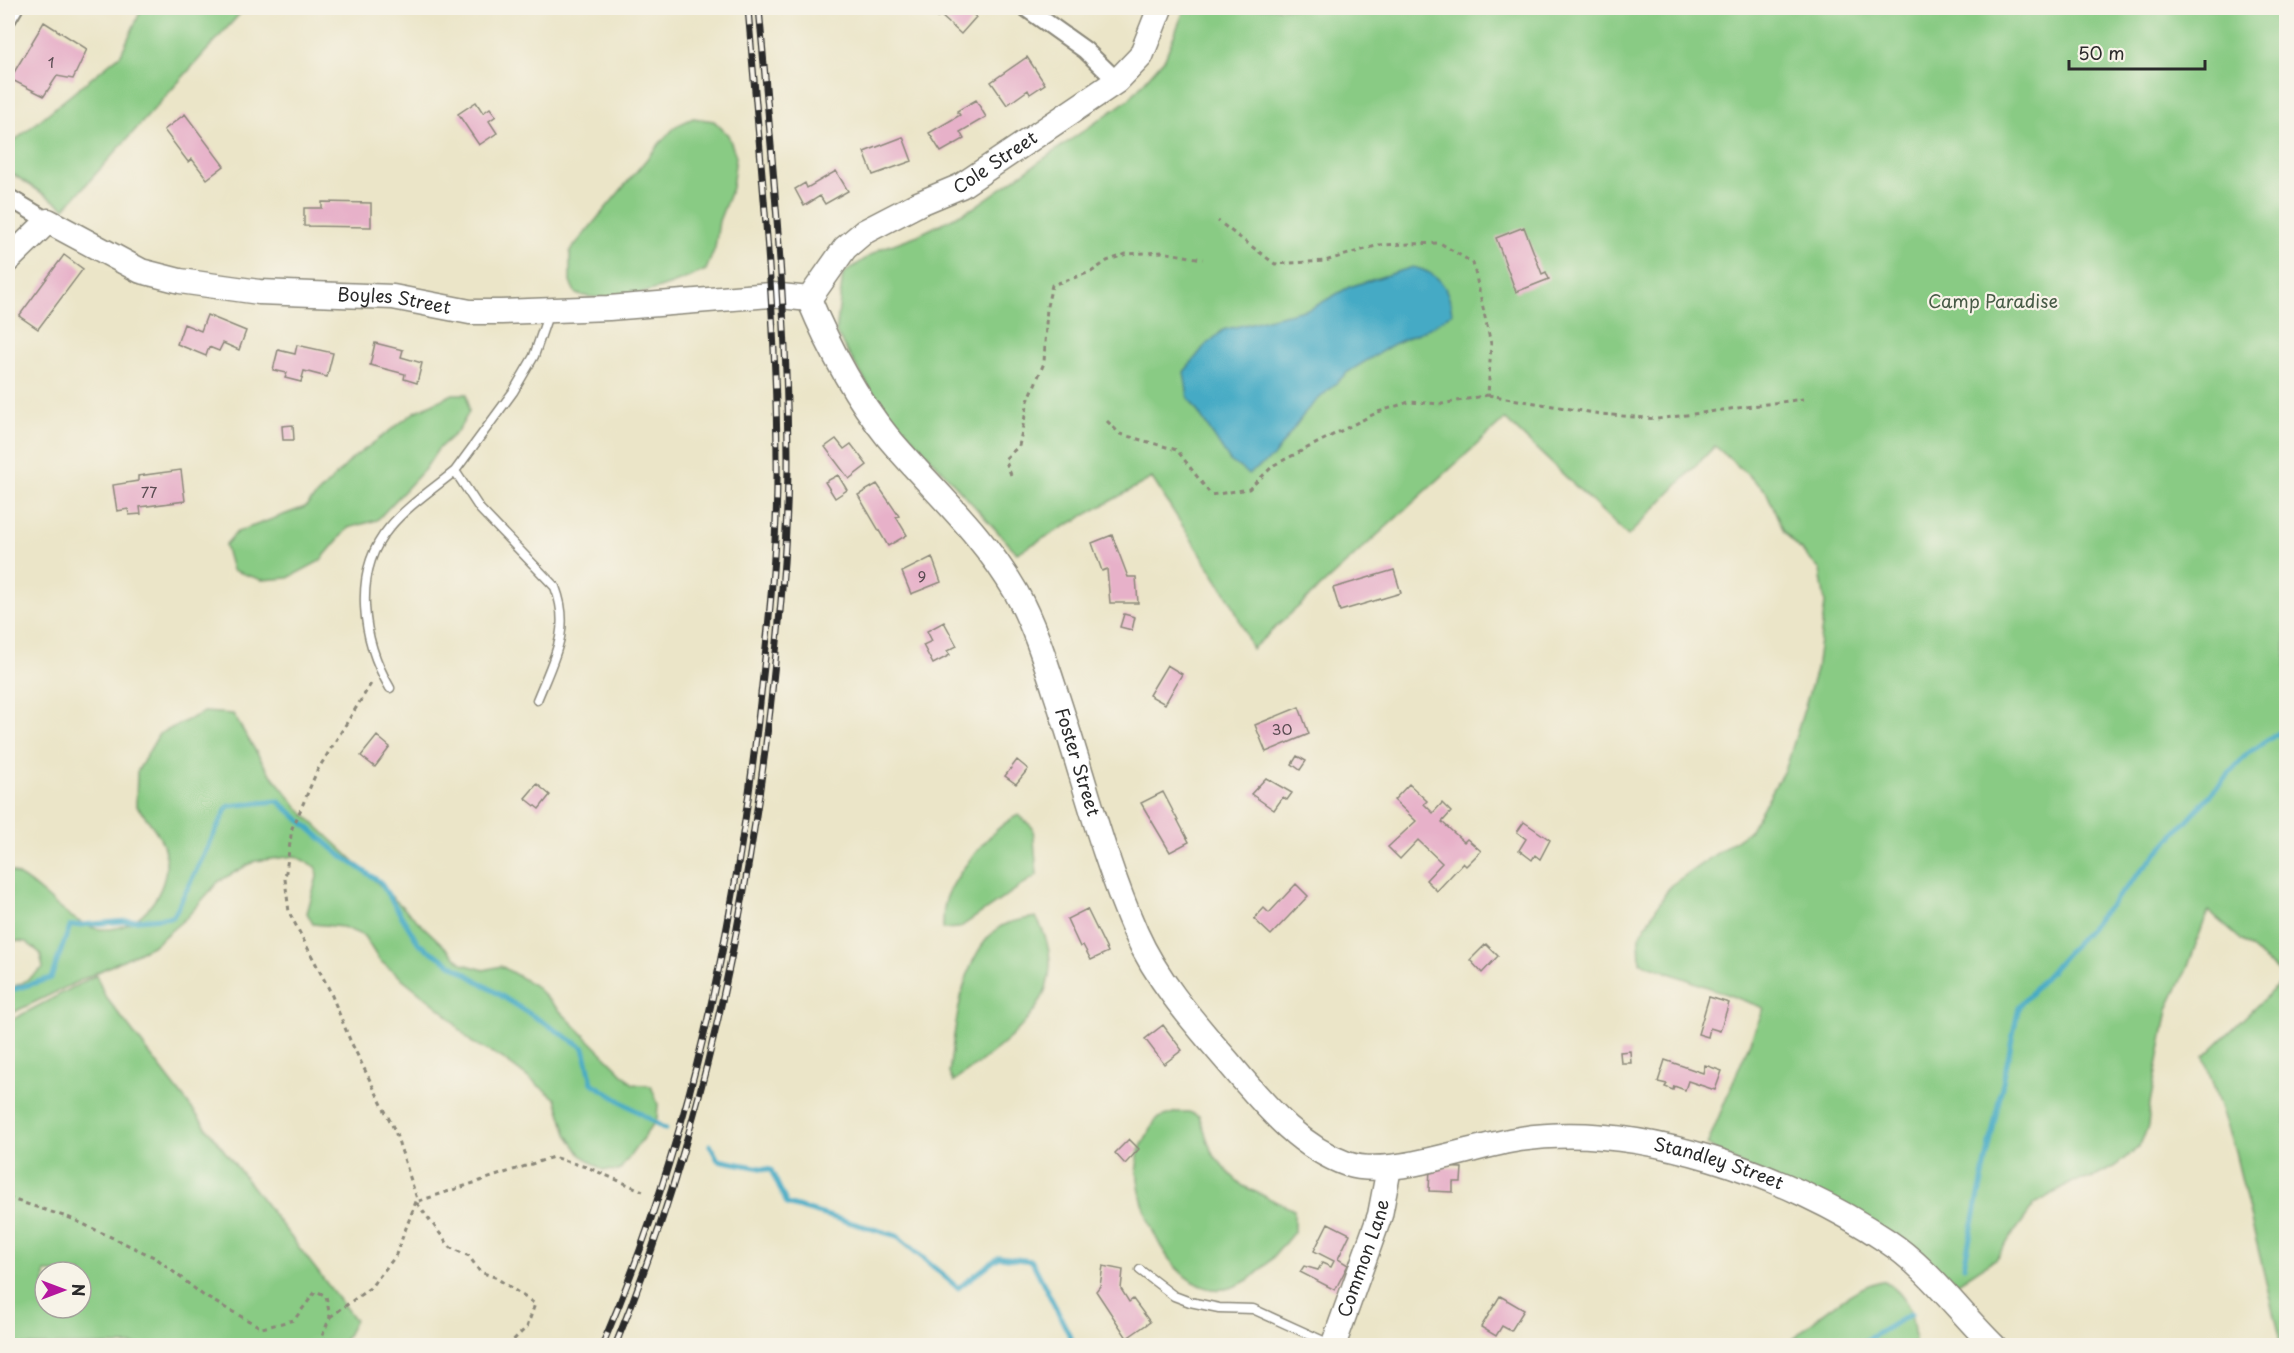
<svg xmlns="http://www.w3.org/2000/svg" width="2294" height="1353" font-family="'Playpen Sans',sans-serif">
  <style>
    .green { fill: #89cb84; stroke: #5a7b58; stroke-width: 1.5; fill-rule: evenodd }
    .water { fill: #45aac5; stroke: #386a78; stroke-width: 1.5 }
    .lines { fill: none; stroke-linecap: round; stroke-linejoin: round }
    .stream { stroke: #45aac5; stroke-width: 5 }
    .building { fill: #e7b1c9 }
    .lane-casing { stroke: #8b887a; stroke-width: 11 }
    .street-casing { stroke: #8b887a; stroke-width: 20 }
    .secondary-casing { stroke: #8b887a; stroke-width: 27 }
    .path { stroke: #8b887a; stroke-width: 3; stroke-dasharray: 4.5 4.5; stroke-linecap: butt }
    .lane { stroke: #fff; stroke-width: 8 }
    .street { stroke: #fff; stroke-width: 16 }
    .secondary { stroke: #fff; stroke-width: 24 }
    .rail-casing { stroke: #2b2b2b; stroke-width: 7 }
    .rail { stroke: #f7f3e8; stroke-width: 4.5; stroke-dasharray: 14; stroke-linecap: butt }
    .labels { text-anchor: middle; stroke-width: 4.5; stroke-linejoin: round; paint-order: stroke }
    .number-label { font-size: 15px; fill: #5a4c52 }
    .street-label { font-size: 18px; fill: #2b2b2b; stroke: #f7f3e8 }
    .park-label { font-size: 18px; fill: #475b46; stroke: #f7f3e8 }
  </style>
  <rect width="100%" height="100%" fill="#f7f3e8"/>
  <filter id="ink" filterUnits="userSpaceOnUse"><feTurbulence type="fractalNoise" baseFrequency=".0167" numOctaves="2"/><feDisplacementMap in="SourceGraphic" scale="12" xChannelSelector="R" yChannelSelector="G"/><feConvolveMatrix kernelMatrix="1 2 1 2 8 2 1 2 1" color-interpolation-filters="sRGB"/></filter>
  <filter id="wash" filterUnits="userSpaceOnUse"><feTurbulence type="fractalNoise" baseFrequency=".008" numOctaves="4" result="noise"/><feDisplacementMap in="SourceGraphic" scale="24" xChannelSelector="R" yChannelSelector="G"/><feGaussianBlur stdDeviation="1.35" result="paint"/><feColorMatrix in="noise" values="0 0 0 0 0 0 0 0 0 0 0 0 0 0 0 0 0 1.4 0 .05"/><feComposite in="paint" operator="in"/></filter>
  <g filter="url(#wash)">
    <rect width="100%" height="100%" fill="#ebe5c8"/>
    <path class="green" d="M142,8H245L65,208L8,171V146L121,54Z
      M1185,8H1555L1592,10L1605,8H2286V1345H2281L2235,1152L2204,1057L2285,978L2208,911L2187,969L2168,1009L2150,1103L2148,1127L2139,1147L2115,1166L2093,1178L2073,1182L2035,1204L1996,1258L1955,1285L1942,1282L1707,1145L1764,1008L1640,962L1639,937L1670,886L1750,830L1787,765L1816,670L1825,603L1820,570L1784,532L1766,491L1715,446L1628,536L1505,419L1252,649L1232,603L1152,478L1017,553L875,397L836,333L843,274L880,249L918,235L973,208L1129,99L1165,58Z
      M693,118L714,121L728,135L736,156L732,188L719,221L715,248L706,270C668,287 618,306 576,294L570,282V251L660,143L676,126Z
      M453,394H467L469,412L458,431L438,449L425,469L377,520L348,528L320,561L288,578L262,580L232,570L225,545L237,532L305,507L353,458L415,412Z
      M204,712L233,714L266,768L300,810L463,964L484,970L501,966L534,985L633,1084L651,1086L658,1104L657,1119L619,1171L603,1170L581,1155L567,1134L556,1099L502,1058L471,1042L444,1012L379,960L364,936L343,927L313,924L307,913L317,877L316,867L295,856L255,861L219,881L187,917L154,945L8,1015V989L22,983L43,968L40,953L26,942L8,940V870C37,882 57,912 86,925C127,943 169,900 166,859C164,836 149,822 136,805L137,772L159,734Z
      M1019,815L1033,828L1037,875L959,928L943,929C943,916 943,904 949,892C961,868 994,825 1019,815Z
      M1036,917C1081,995 1010,1040 953,1082L949,1073C955,1030 960,959 996,930C1006,921 1023,920 1036,917Z
      M96,975L105,996L355,1320L342,1345H8V1022ZM45,1272H81V1308H45Z
      M1176,1112H1189L1199,1116L1212,1153L1230,1174L1243,1186L1294,1210V1232C1277,1252 1260,1278 1233,1287C1174,1307 1131,1202 1138,1156C1140,1144 1151,1130 1156,1119Z
      M1883,1281C1910,1295 1914,1317 1915,1345H1786C1809,1324 1853,1285 1883,1281Z"/>
    <path class="water" d="M1413,267C1439,273 1449,286 1452,313L1431,327L1392,345L1348,372L1307,410L1273,457L1249,474L1230,461L1188,397L1184,372L1203,348L1223,330L1312,308L1349,287Z"/>
    <g class="lines">
      <path class="stream" d="M8,991L51,978L70,926L173,917L228,806L278,801L339,854L380,882L419,944L584,1048L592,1083L665,1129
        M710,1145L718,1160L771,1170L787,1204L897,1236L958,1288L999,1257L1032,1261L1075,1346
        M1964,1266L2019,1006L2247,754L2286,728
        M1856,1346L1911,1314"/>
    </g>
    <g id="blocks">
      <path class="building" d="M933,8H966L976,17L961,34L940,15L937,18L929,11Z
        M44,22L87,49L73,79L57,76L44,96L10,79Z
        M1027,57L1045,84L1030,94L1028,90L1007,105L991,82Z
        M976,100L986,117L960,132L964,139L941,152L929,133L960,115L957,111Z
        M476,102L483,113L490,108L496,116L489,121L497,133L479,145L458,114Z
        M185,114L224,166L207,179L192,159L188,162L164,130Z
        M903,137L912,161L873,175L864,152Z
        M836,171L848,191L825,204L820,196L804,206L795,189L805,183L807,188Z
        M322,202L371,203V227L304,226V208H322Z
        M1524,227L1542,274L1546,272L1549,279L1516,292L1496,238Z
        M64,255L83,269L38,329L19,316Z
        M207,315L246,331L239,350L223,343L219,351L209,347L206,356L177,344L184,324L201,331Z
        M375,343L403,350L401,357L422,363L417,383L404,379L405,374L370,365Z
        M297,345L333,353L327,377L304,371L301,382L285,378L287,373L273,370L278,350L295,354Z
        M293,425L294,440H283L282,426Z
        M836,439L844,449L851,444L867,465L849,479L825,447Z
        M181,470L185,501L140,507L141,514L129,515L128,509L117,511L113,485L138,481V476Z
        M838,475L847,490L835,498L825,482Z
        M877,484L899,516L896,517L907,535L888,546L858,495Z
        M1112,535L1128,577H1136L1138,603H1110L1107,569L1102,571L1092,543Z
        M932,557L941,582L911,594L902,572Z
        M1394,570L1401,593L1340,611L1333,588Z
        M1124,614L1135,617L1132,630L1120,627Z
        M944,622L957,646L947,651L950,655L933,664L923,645L932,641L927,631Z
        M1167,665L1182,674L1165,704L1149,695Z
        M1299,707L1309,734L1266,752L1255,725Z
        M377,736L390,747L375,767L361,756Z
        M1297,756L1306,761L1300,770L1292,764Z
        M1017,760L1028,769L1016,784L1005,776Z
        M1266,778L1292,793L1287,800L1283,797L1274,810L1251,794Z
        M537,784L550,795L539,809L525,798Z
        M1409,784L1427,801L1424,804L1433,813L1442,803L1451,812L1442,822L1464,842L1467,839L1481,851L1466,866L1463,863L1437,891L1426,880L1442,863L1418,840L1400,859L1388,847L1416,821L1394,800Z
        M1163,792L1189,842L1170,852L1141,803Z
        M1524,822L1550,840L1540,859L1535,855L1532,860L1519,850L1526,839L1517,832Z
        M1296,884L1308,896L1271,935L1254,919L1264,908L1269,913Z
        M1087,909L1108,952L1091,960L1083,945L1080,947L1067,919Z
        M1486,944L1498,956L1482,973L1470,960Z
        M1709,997L1729,1003L1720,1031L1710,1028L1708,1037L1698,1034Z
        M1163,1025L1182,1050L1164,1064L1145,1039Z
        M1630,1051L1631,1063H1621L1620,1052Z
        M1665,1060L1703,1073L1705,1065L1722,1071L1715,1090L1688,1081L1685,1090L1674,1086L1673,1090L1665,1087L1667,1084L1658,1082Z
        M1129,1139L1139,1149L1125,1164L1115,1153Z
        M1430,1167L1462,1168L1461,1182H1453V1192L1429,1191Z
        M1328,1223L1350,1234L1338,1259L1348,1265L1335,1290L1300,1272L1304,1266L1318,1270L1322,1263L1331,1267L1334,1261L1314,1251Z
        M1103,1266L1123,1270L1121,1289L1129,1302L1133,1299L1150,1322L1127,1338L1096,1291L1100,1286Z
        M1500,1296L1524,1310L1511,1331L1502,1326L1496,1336L1481,1327Z"/>
    </g>
  </g>
  <g filter="url(#ink)">
    <use href="#blocks" fill-opacity="0" stroke="#8b887a" stroke-width="1.5"/>
    <g class="lines">
      <g class="lane-casing">
        <path id="lane" d="M455,471L513,392L534,356L549,312
          M390,688C363,642 351,573 389,528C407,506 433,489 455,471L480,509L555,587C572,630 553,660 537,700
          M1140,1270L1174,1296L1190,1302L1219,1308L1253,1309L1332,1345"/>
      </g>
      <g class="street-casing">
        <path id="street" d="M1026,8L1085,50L1117,81
          M8,18L14,8
          M8,197L48,221"/>
      </g>
      <g class="secondary-casing">
        <g id="secondary">
          <path id="s1" d="M8,260L48,221L141,271L180,281L259,292L393,297L470,312H501L609,308L771,295L809,299"/>
          <path id="s2" d="M809,299C829,347 854,395 887,436C932,490 980,530 1016,592C1033,623 1044,657 1055,691C1082,771 1102,856 1136,933C1160,987 1202,1031 1240,1076C1270,1111 1302,1148 1347,1164C1391,1179 1472,1146 1520,1139C1638,1121 1789,1175 1887,1241C1928,1268 1959,1312 1994,1346"/>
          <path id="s3" d="M809,299L845,248L864,232L918,204L961,186L1117,81L1141,56L1160,8"/>
          <path id="s4" d="M1333,1346L1380,1215L1389,1168"/>
        </g>
      </g>
      <path class="path" d="M1488,395L1600,414L1657,419L1803,399
        M1107,421L1120,434L1177,450L1211,495L1249,489L1274,465L1378,412L1409,402L1442,404L1488,395L1491,344L1473,263L1440,243L1379,245L1325,261L1275,264L1218,221
        M1011,475L1005,459L1019,446L1028,401L1044,363L1047,306L1052,285L1091,272L1107,261L1126,254L1162,252L1203,259
        M8,1198L70,1218L156,1258L204,1296L262,1328L294,1320L316,1291L326,1296L330,1317L318,1346
        M330,1317L370,1288L395,1257L417,1199L395,1131L350,1040L330,991L289,912L285,879L292,828L297,818L317,771L372,682
        M507,1346L527,1327L535,1304L495,1277L480,1272L469,1256L451,1248L416,1202L553,1157L589,1168L643,1191"/>
      <use href="#lane" class="lane"/>
      <use href="#street" class="street"/>
      <use href="#secondary" class="secondary"/>
      <g class="rail-casing">
        <path id="rail" d="M602,1346C690,1142 736,923 760,703C769,622 778,540 777,458C776,307 760,157 748,8
          M615,1346C699,1142 745,928 770,710C779,626 788,542 788,458C787,307 772,157 759,8"/>
      </g>
      <use href="#rail" class="rail"/>
    </g>
  </g>
  <g class="labels">
    <g class="number-label">
      <text x="51" y="68">1</text>
      <text x="149" y="498">77</text>
      <text x="922" y="582">9</text>
      <text x="1282" y="735">30</text>
    </g>
    <g class="street-label">
      <text dy="6" stroke="none"><textPath href="#s3" startOffset="236">Cole Street</textPath></text>
      <text dy="6" stroke="none"><textPath href="#s1" startOffset="417">Boyles Street</textPath></text>
      <text dy="6" stroke="none"><textPath href="#s2" startOffset="542">Foster Street</textPath></text>
      <text dy="6" stroke="none"><textPath href="#s2" startOffset="1419">Standley Street</textPath></text>
      <text dy="6" stroke="none"><textPath href="#s4" startOffset="93">Common Lane</textPath></text>
    </g>
    <g class="park-label">
      <text x="1993" y="308">Camp Paradise</text>
    </g>
  </g>
  <rect width="2294" height="1353" fill="none" stroke="#f7f3e8" stroke-width="30"/>
  <g transform="translate(63 1290) rotate(90)"><circle r="28" fill="#f7f3e8" stroke="#a5a39c" stroke-width="1.5"/>
  <path d="M0-4.5L10 22L0 15L-10 22Z" fill="#b5179e"/>
  <text y="-9" font-size="16" font-weight="bold" text-anchor="middle" fill="#2b2b2b">N</text>
  </g>
  <path d="M2069 60v9h136v-9" fill="none" stroke="#2b2b2b" stroke-width="3"/>
  <text x="2078" y="60" font-size="18" fill="#2b2b2b" stroke="#f7f3e8" stroke-width="4.5" paint-order="stroke">50 m</text>
</svg>
